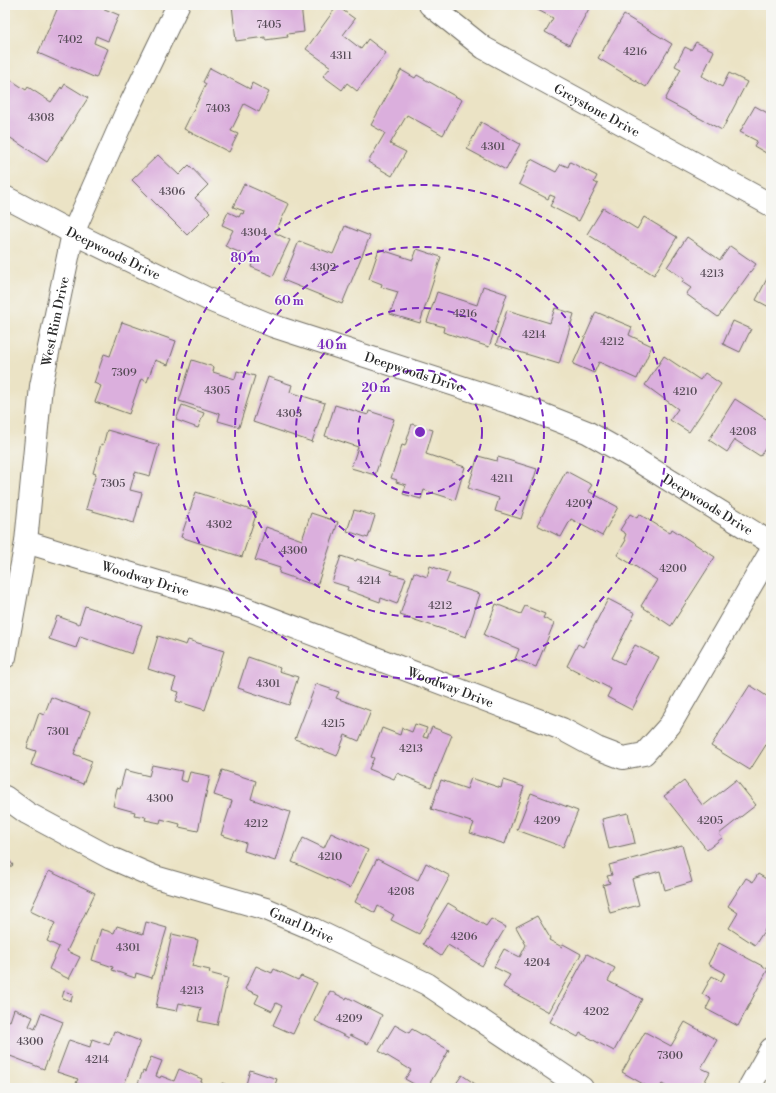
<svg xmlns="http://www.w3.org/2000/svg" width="776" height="1093" font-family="'Libre Bodoni',serif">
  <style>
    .building { fill: #dbafdd }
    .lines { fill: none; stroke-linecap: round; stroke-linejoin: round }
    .street-casing { stroke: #6e6b61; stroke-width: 24 }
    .secondary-casing { stroke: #6e6b61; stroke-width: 24 }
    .street { stroke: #fff; stroke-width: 22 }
    .secondary { stroke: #fff; stroke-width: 22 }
    .ring { fill: none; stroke: #7b2cbf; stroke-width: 2; stroke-dasharray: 7 5 }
    .labels { text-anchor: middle; stroke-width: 3; stroke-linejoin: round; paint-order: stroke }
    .number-label { font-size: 11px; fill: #574c58 }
    .street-label { font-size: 13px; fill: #2b2b2b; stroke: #f6f6f2 }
    .centre { fill: #7b2cbf; stroke: #f6f6f2; stroke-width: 2 }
    .ring-label { font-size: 12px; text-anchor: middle; font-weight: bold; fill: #7b2cbf; stroke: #f6f6f2; stroke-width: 3; stroke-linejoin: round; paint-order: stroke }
  </style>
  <rect width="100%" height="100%" fill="#f6f6f2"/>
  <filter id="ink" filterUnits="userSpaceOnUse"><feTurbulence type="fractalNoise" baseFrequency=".025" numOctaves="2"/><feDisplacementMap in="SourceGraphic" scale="8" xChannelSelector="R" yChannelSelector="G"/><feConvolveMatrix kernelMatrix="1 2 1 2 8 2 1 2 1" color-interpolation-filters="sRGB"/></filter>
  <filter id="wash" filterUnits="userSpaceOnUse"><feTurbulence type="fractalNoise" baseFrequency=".012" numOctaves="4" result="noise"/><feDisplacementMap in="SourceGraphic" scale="16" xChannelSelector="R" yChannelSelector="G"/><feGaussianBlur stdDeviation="0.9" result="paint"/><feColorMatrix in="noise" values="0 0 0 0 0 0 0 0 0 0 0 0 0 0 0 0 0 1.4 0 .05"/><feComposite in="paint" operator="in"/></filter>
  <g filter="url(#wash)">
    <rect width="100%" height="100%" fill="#ebe3c5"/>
    <g id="blocks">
      <path class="building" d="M59,5H95L119,15L108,41L96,36L94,43L108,49L96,78L38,53Z
        M232,5H301L304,32L287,34L288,37L265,40V37L236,41Z
        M535,5H591L569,45L545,32L553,18L534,8Z
        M337,6L355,19L343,35L361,49L368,39L386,53L357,91L347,83L342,90L323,76L331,67L306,49Z
        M624,15L672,44L646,87L598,58Z
        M696,42L714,51L702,76L722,87L729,73L747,82L722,130L665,100L681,69L675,66L685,47L691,50Z
        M210,68L250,89L252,83L269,92L259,112L244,104L231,131L238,134L229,152L184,129L206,84L203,82Z
        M401,70L415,78L417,75L462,100L443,135L407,115L390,144L406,152L392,176L368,162L385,133L371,125Z
        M11,80L26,90L28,87L51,102L61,87L62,89L65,84L88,98L47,162L6,135L7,133L5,132V89Z
        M755,106L771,115V156L754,146L757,141L740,132Z
        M481,122L520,144L506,170L467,149Z
        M158,155L179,175L189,165L208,185L195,198L210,212L187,235L132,180Z
        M531,159L556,172L561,164L568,167L570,162L597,176L594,182L598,184L579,221L550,206L555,197L550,195L548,199L519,184Z
        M244,184L289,204L275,233L290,240L273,276L251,267L254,259L225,246L233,230L222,225L228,212L239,217L241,213L243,214L244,211L233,207Z
        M603,208L637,229L644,217L677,237L654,275L587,234Z
        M345,226L370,236L342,304L283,280L299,241L333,254Z
        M687,237L720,260L730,246L756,264L718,317L686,294L691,288L682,282L684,279L667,267Z
        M379,249L413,260L417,249L441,257L420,323L390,314L398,292L381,287L382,284L369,279Z
        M771,271V308L756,300Z
        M483,286L507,294L489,347L443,332L444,327L427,322L437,292L477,305Z
        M555,308L574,314L559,364L496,345L507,310L550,323Z
        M596,312L632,327L629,335L652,346L637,379L599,362L594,373L573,364Z
        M733,321L751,329L740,352L723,344Z
        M122,322L176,341L168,365L155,360L147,382L141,379L129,414L95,402L101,386L94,383L104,354L110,356Z
        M664,356L700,380L705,373L721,384L689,432L670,420L678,409L645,385Z
        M192,360L214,367L213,372L235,379L237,371L255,376L239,427L218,421L220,414L179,401Z
        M268,377L292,385L290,392L325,403L312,442L253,422Z
        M735,399L771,422V440L760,456L735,440L727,452L709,440Z
        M182,405L204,413L198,428L176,420Z
        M335,405L368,415L369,411L394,419L375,475L351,468L358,447L325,436Z
        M412,424L433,430L426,454L465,467L455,500L424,490L421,499L403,494L406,485L396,482L397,480L391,478L402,445L405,446Z
        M107,430L159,445L150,476L135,472L130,490L142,493L134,523L86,509L96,474L93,473L101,444L103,445Z
        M478,456L497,461L498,457L537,469L521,519L495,511L499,498L468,488Z
        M566,471L592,485L588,491L618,507L602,536L571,519L561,537L537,525Z
        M196,492L257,512L242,557L181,537Z
        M354,510L375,516L368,538L347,531Z
        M311,513L338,522L317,586L279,573L280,568L255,560L266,527L302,540Z
        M630,514L637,518L639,514L670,533L672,529L715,557L671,626L641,606L657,580L617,555L626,540L624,539L626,534L620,530Z
        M341,556L356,561L357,559L392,571L391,574L406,578L397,604L381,598L380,602L347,590L348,587L332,582Z
        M430,566L450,573L446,583L480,594L466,637L400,615L414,572L427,577Z
        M608,599L635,613L612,658L624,664L635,645L659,657L632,710L607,697L611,689L567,666L578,644L583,647Z
        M496,604L521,614L525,606L545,614L543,618L554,623L536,667L515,659L519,649L484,635Z
        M85,606L142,625L132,654L80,636L76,648L49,639L57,616L79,624Z
        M158,636L186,645L188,640L224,651L205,710L176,701L179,692L172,690L176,678L148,669Z
        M248,657L280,668L279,671L298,677L289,705L238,688Z
        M316,684L339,692L336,698L371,711L359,741L345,735L337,756L295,739Z
        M750,685L771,699V737L750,770L711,746Z
        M51,697L90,712L74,754L92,761L83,784L31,765L36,751L27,748L39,713L44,715Z
        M415,724L427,728L423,737L427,738L432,727L452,735L431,787L397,773L394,779L369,769L374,758L371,757L382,728L400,735L402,728L412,732Z
        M152,765L182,771L180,780L187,782L190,772L210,776L198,831L179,827L180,824L161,819L160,823L145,820L146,817L134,815L135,812L113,806L117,788L120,789L125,770L149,776Z
        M222,770L256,781L251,799L290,812L275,861L244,851L246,843L221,835L232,801L214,795Z
        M471,778L501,788L503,780L524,787L505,844L470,833L474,823L431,809L441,780L467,789Z
        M736,780L756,805L719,834L722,838L707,850L664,796L684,781L703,806Z
        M531,793L578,811L563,847L517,830Z
        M628,813L635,843L609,849L602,819Z
        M331,833L368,850L350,888L292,862L303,838L324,848Z
        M682,845L692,882L665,890L660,871L632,879L639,905L610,913L603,885L610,883L607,876L612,875L609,865Z
        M5,855L13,865L5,871Z
        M377,859L418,880L426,863L450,876L419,934L391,920L394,915L378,906L375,913L355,902Z
        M49,871L95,893L67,951L80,957L69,979L49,969L59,947L47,941L55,923L30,911Z
        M758,874L768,880L769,879L771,880V920L755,945L729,928L738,913L728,906L746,878L753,882Z
        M448,903L486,926L491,919L506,927L482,966L448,945L441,956L423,944Z
        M537,916L550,938L549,940L562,947L563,944L581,954L549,1012L503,987L510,975L494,967L504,949L520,957L526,945L516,927Z
        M146,922L167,928L152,978L136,973L135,978L112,970L113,967L92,960L101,929L114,933L117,926L143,934Z
        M172,934L198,940L192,966L210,970L209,973L228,978L217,1025L198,1021L201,1008L179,1003L177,1011L156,1007Z
        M719,943L768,969L738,1026L706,1009L711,999L702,994L712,976L721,981L725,973L708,964Z
        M587,954L615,968L608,981L642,999L614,1051L580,1033L578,1037L550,1022Z
        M256,966L272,973L274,969L298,980L301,976L317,983L293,1034L273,1025L282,1006L276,1003L272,1011L255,1003L259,995L245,989Z
        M64,991L73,994L71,1001L62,998Z
        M330,991L346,999L347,997L382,1015L368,1044L350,1035L349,1038L315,1021Z
        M14,1009L33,1017L29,1026L35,1029L41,1013L63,1022L44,1069L5,1054V1019L10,1021Z
        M685,1022L717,1040L701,1068L710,1072L701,1088H669L662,1084L659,1088H650L622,1072L645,1032L671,1046Z
        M395,1025L409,1033L412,1029L449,1050L427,1088H421L405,1079L411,1070L379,1051Z
        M114,1031L140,1041L123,1088H89L76,1083L78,1079L57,1072L69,1040L90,1047L92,1039L109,1045Z
        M151,1057L162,1061L156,1076L160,1078L161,1076L174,1081L179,1069L202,1079L198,1088H136L143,1071L145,1072Z
        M250,1070L277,1079L274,1088H245Z
        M462,1075L481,1088H453Z
        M222,1083L235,1088H220Z"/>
    </g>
  </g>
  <g filter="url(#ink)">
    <use href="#blocks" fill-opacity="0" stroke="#6e6b61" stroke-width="1"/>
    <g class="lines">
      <g class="street-casing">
        <g id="street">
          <path id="s1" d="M5,197L73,233L214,302L273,326L526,408L587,432L635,459L771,543"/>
          <path id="s2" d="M26,542L244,608L562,729L597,748L623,758L644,754L670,725L771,551"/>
          <path id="s3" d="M5,657L26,542L41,386L73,233L125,115L178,5"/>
          <path id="s4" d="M5,797L27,813L111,858L155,877L266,909L313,929L427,984L582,1088"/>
          <path d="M749,1088L771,1049"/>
        </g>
      </g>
      <g class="secondary-casing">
        <g id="secondary">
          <path id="s5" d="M430,5L484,48L771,205"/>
        </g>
      </g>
      <use href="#street" class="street"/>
      <use href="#secondary" class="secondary"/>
    </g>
  </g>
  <g class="ring">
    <circle cx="420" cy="432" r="62"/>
    <circle cx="420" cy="432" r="124"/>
    <circle cx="420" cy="432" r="185"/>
    <circle cx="420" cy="432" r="247"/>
  </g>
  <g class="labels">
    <g class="number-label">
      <text x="269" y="28">7405</text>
      <text x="70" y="43">7402</text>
      <text x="635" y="55">4216</text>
      <text x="341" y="59">4311</text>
      <text x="218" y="112">7403</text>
      <text x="41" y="121">4308</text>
      <text x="493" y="150">4301</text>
      <text x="172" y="195">4306</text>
      <text x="254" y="236">4304</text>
      <text x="323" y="271">4302</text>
      <text x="712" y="277">4213</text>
      <text x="465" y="317">4216</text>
      <text x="534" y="338">4214</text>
      <text x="612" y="345">4212</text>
      <text x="124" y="376">7309</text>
      <text x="217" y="394">4305</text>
      <text x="685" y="395">4210</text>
      <text x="289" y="417">4303</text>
      <text x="743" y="435">4208</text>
      <text x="502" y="482">4211</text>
      <text x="113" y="487">7305</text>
      <text x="579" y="507">4209</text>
      <text x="219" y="528">4302</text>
      <text x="294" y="554">4300</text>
      <text x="673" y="572">4200</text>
      <text x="369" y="584">4214</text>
      <text x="440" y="609">4212</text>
      <text x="268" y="687">4301</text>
      <text x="333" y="727">4215</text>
      <text x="58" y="735">7301</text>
      <text x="411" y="752">4213</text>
      <text x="160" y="802">4300</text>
      <text x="547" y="824">4209</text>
      <text x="710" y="824">4205</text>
      <text x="256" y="827">4212</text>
      <text x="330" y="860">4210</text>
      <text x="401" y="895">4208</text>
      <text x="464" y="940">4206</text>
      <text x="128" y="951">4301</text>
      <text x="537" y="966">4204</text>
      <text x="192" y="994">4213</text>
      <text x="596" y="1015">4202</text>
      <text x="349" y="1022">4209</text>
      <text x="30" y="1045">4300</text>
      <text x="670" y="1059">7300</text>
      <text x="97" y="1063">4214</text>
    </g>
    <g class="street-label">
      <text dy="5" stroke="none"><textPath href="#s5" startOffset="198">Greystone Drive</textPath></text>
      <text dy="5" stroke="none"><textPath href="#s1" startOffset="122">Deepwoods Drive</textPath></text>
      <text dy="5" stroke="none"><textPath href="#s3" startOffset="340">West Rim Drive</textPath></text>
      <text dy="5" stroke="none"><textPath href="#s1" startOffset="446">Deepwoods Drive</textPath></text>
      <text dy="5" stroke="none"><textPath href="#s1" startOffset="770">Deepwoods Drive</textPath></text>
      <text dy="5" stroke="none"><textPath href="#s2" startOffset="125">Woodway Drive</textPath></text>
      <text dy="5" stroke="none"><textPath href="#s2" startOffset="449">Woodway Drive</textPath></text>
      <text dy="5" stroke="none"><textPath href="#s4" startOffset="325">Gnarl Drive</textPath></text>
    </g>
  </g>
  <circle cx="420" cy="432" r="6" class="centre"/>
  <g class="ring-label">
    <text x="245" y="262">80 m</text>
    <text x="289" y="305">60 m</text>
    <text x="332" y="349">40 m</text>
    <text x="376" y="392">20 m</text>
  </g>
  <rect width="776" height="1093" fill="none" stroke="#f6f6f2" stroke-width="20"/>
</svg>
